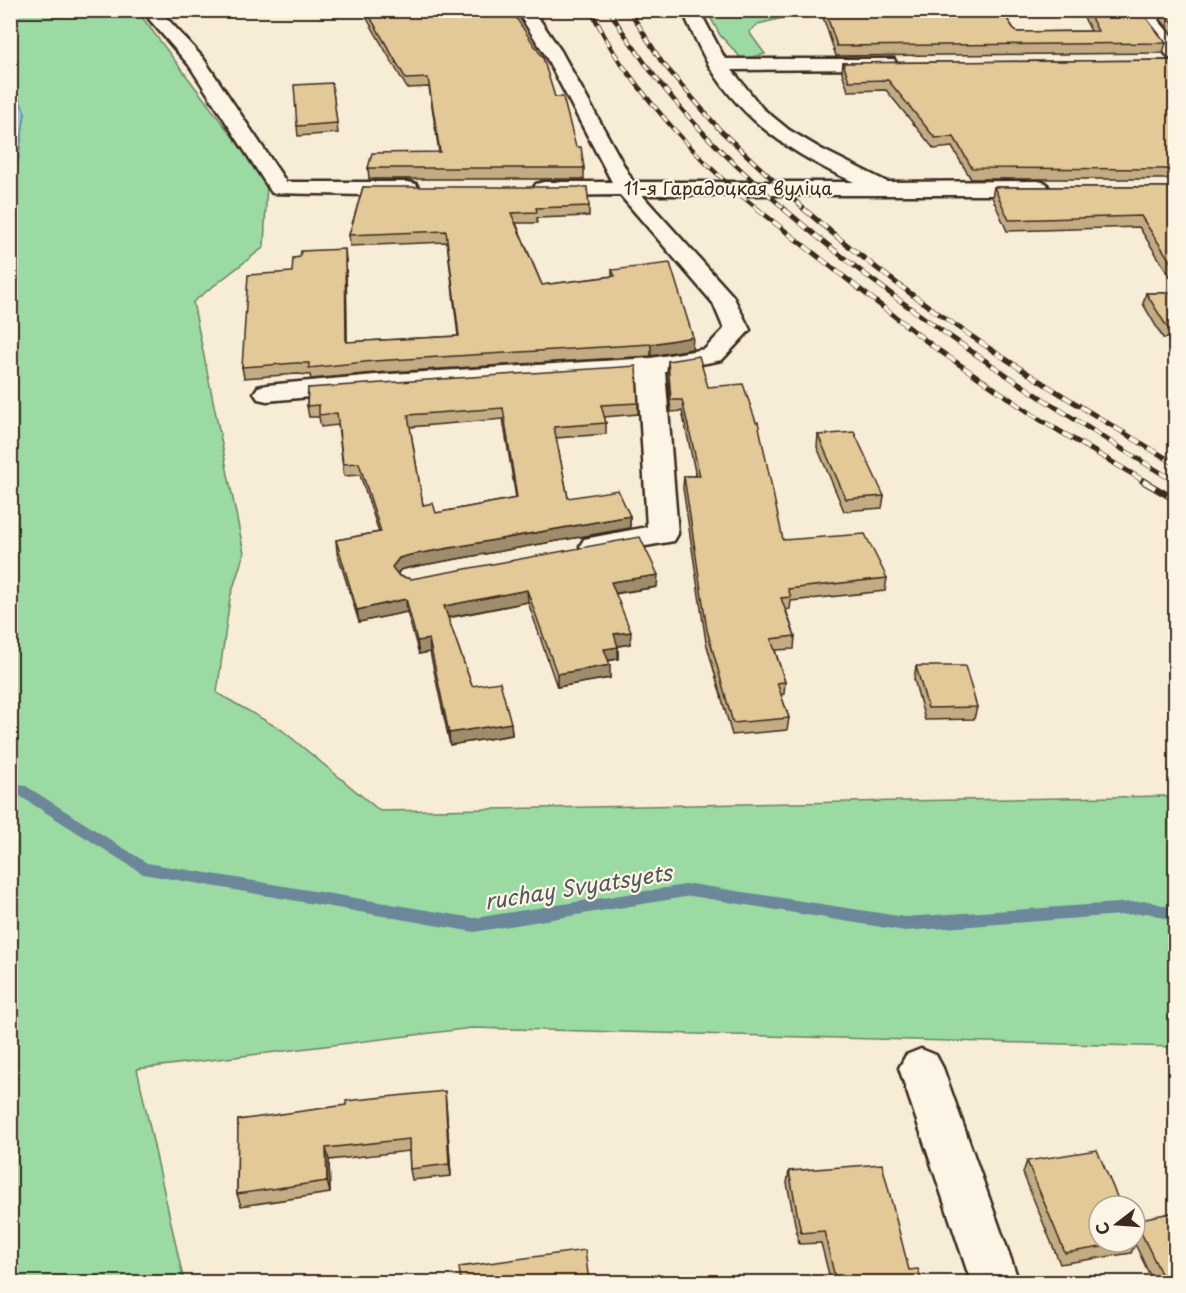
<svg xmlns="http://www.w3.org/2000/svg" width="1186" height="1293" font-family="'Playpen Sans',sans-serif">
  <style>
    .green { fill: #9bdaa3; stroke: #6b8260; stroke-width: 1.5 }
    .water { fill: #8cc5eb; stroke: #6c8799; stroke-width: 1.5 }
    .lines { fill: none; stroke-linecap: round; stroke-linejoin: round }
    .shore { stroke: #5b6870; stroke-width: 1.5 }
    .stream { fill: #6c8799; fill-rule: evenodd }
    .street-casing { stroke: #3b2a1e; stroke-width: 5 }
    .street { fill: #fcf5e5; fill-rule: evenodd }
    .rail-far2-casing { stroke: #3b2a1e; stroke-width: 4.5 }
    .rail-far1-casing { stroke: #3b2a1e; stroke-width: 5 }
    .rail-casing { stroke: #3b2a1e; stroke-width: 7 }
    .rail-far2 { stroke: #fcf5e5; stroke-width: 3; stroke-dasharray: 8; stroke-linecap: butt }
    .rail-far1 { stroke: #fcf5e5; stroke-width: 4; stroke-dasharray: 10; stroke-linecap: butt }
    .rail { stroke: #fcf5e5; stroke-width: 4.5; stroke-dasharray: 14; stroke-linecap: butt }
    .wall { fill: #c3ac83; stroke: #3b2a1e; stroke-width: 1.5; fill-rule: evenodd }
    .shaded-wall { fill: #9f8c6a; stroke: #3b2a1e; stroke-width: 1.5 }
    .building { fill: #e3c898; stroke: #3b2a1e; stroke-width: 1.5; fill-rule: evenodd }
    .labels { text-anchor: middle; stroke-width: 4.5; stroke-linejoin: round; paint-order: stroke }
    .far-street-label { font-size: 18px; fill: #3b2a1e; stroke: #fcf5e5 }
    .water-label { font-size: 22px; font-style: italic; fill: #53585c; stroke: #fcf5e5 }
  </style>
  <rect width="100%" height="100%" fill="#f7ecd6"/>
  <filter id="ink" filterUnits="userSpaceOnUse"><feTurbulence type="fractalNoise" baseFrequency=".0167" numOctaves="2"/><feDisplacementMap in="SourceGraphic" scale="12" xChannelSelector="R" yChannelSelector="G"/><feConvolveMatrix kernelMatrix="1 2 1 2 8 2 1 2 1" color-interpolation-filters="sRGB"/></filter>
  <g filter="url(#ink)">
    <path class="green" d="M10,11H150L138,12L267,182L264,247L193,302L244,553L230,598L217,693L282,730L380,811L1165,796L1176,803L1175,1047L472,1028L137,1069L184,1282H11L10,213L25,113L11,80Z
      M707,11H811L758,24L749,32L765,54L742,59L720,35Z"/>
    <path class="water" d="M11,80L25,112L11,213Z"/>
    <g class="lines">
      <path class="shore" d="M10,94L18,114L10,180"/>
      <path class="stream" d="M10,784L26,786L147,863L474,918L691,884L905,917L1148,901L1176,909V922L1148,913L905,931L691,896L474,932L143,874L18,795H10Z"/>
      <g class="street-casing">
        <path id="street" d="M516,10H533L561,51L633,182H854C796,156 744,123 710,67C700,50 691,29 682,10H699L725,59H894L896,63L894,67L887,69L732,70L762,108L789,130L821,149L887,182L1038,181L1046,183L1049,188L1046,193L1038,195H642L733,296L750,330L722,360L665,371L678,534L674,541L595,555L584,553L580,546L584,539L647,527L638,375L375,391L267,401L258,399L254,393L258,387L267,385L375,375L651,358L705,349L724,329L713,303L620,195L544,196L536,194L533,189L536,184L544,182H612L543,51Z
          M1146,10H1163L1158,20L1176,41V59L1169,58L1140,20Z
          M158,14L164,15L203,58L286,182H408L416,184L419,189L416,194L408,196L272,193L189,65L149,19L152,15Z
          M921,1049L936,1055L943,1068L1019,1282H971L899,1068L906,1055Z"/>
      </g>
      <use href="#street" class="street"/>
      <g class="rail-far2-casing">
        <path id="rail-far2" d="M590,10C601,28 610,49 623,66C661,118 708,170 759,210
          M610,10C616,24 626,36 635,49C676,110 730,162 786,210
          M629,10L661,61L719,129L805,210"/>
      </g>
      <g class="rail-far1-casing">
        <path id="rail-far1" d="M757,209L934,347L1039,419L1146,482
          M784,209C906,313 1039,399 1176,482
          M804,209C918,308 1046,387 1176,464"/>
      </g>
      <g class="rail-casing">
        <path id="rail" d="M1143,481L1176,500
          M1174,481L1176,482"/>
      </g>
      <use href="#rail-far2" class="rail-far2"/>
      <use href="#rail-far1" class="rail-far1"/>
      <use href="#rail" class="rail"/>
    </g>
    <path class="wall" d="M362,10H511L555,97L584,168V179H369L368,168L439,152L429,87L407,88Z
      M822,10H1001L1016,32L1091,31L1080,10H1144L1142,14L1166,43L1163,53L836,56L822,14Z
      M1176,10V38L1161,20L1163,11Z
      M1176,60V179H971L952,147L934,149L886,90L848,91L842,72L843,63Z
      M332,83L338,133L298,136L297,126Z
      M363,187L589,206V216L537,218V223H516L542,285L612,276V270L692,349L651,356L375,373L311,379L310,375L297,374L244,378L242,367L292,272L346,260L347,342L458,336L447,242L350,246L349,235Z
      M994,187H1176V286L1139,227L1007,231L992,197Z
      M1146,293H1176V339L1163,338L1143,304Z
      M668,361L708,387L783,540L887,578L885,591L791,601L790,609L786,610L795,636L794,649L775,650L785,682L784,694L781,695L789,718L787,730L732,735L706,642L683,488L684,476H696L682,411L671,412L667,373Z
      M308,388L638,403V414L604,417L606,423V434L556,438L568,498L630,516V528L412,567L400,570L398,574L399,576L411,579L657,587L615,594L630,644L618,646V659L608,661L610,678L557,687L528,602L448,618L472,686L511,723L512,735L450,745L430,652L419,654L407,612L359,622L337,552L336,540L379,532L360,475L344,476L338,425L321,427L319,417H309L307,406ZM503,419L516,498L436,513L423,505L410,427Z
      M818,435L884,496L882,508L844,511L817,447Z
      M916,666L977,707L974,719L925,720L914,679Z
      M446,1103L451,1176L412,1180L410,1169L409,1151L329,1160L330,1193L241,1206L237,1194L238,1120Z
      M1027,1161L1099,1242H1135V1220L1176,1282H1153L1135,1244L1131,1253L1060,1264L1023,1173Z
      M789,1171L909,1270L922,1282H831L821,1243L799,1244L787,1183Z"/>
    <path class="shaded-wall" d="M345,249L346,260L347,353L346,342Z
      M693,337L692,349L651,356V344Z
      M630,516V528L412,567L400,570L394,579L392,567L399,558L410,555Z
      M658,575L657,587L611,594V582Z
      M527,590L528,602L445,618L444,606Z
      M406,599L407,612L359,622L357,610Z
      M631,632L630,644L613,647L614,634Z
      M429,639L430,652L419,654L417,641Z
      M618,647V659L604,661V649Z
      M610,665V678L557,687V674Z
      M511,723L512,735L450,745L449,733Z
      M445,1091L446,1103L451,1176L449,1164Z
      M326,1148L329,1160L330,1193L327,1181Z"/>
    <path class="building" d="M366,10H511L543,58L555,97H563L576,147H581L584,168H368L372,153L440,152L428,78L406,79Z
      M825,10H1001L1016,32L1098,31L1087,10H1140L1166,43L837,46Z
      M1176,10V26L1163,11Z
      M1176,60V169L972,168L954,137L935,138L888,80L849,81L843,63Z
      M332,83L337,123L297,126L294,85Z
      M363,187H587L589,206L536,208L537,212L511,213L542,285L615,276L612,270L670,263L693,337L651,344L374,361L309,368V363H296L242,367L248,275L292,272L293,258L300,257L301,251L345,249L346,342L459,336L446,231L349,235Z
      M994,187H1176V270L1141,216L1009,220Z
      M1146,293H1176V326L1167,327Z
      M699,356L708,387L743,384L756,422H758L783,540L865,534L887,578L788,589L791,597L781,598L795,636L771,639L785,682L777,683L789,718L733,723L707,630L684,476H700L682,400H671L668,361Z
      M636,366L638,403L601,405L606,423L554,427L568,498L618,490L630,516L410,555L399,558L392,567L399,576L411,579L640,537L658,575L611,582L631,632L614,634L618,647L604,649L610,665L557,674L527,590L444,606L472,686L500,682L511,723L449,733L429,639L417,641L406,599L357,610L336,540L381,532L359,463L343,464L337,413L319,415V405L307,406L308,388ZM503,408L517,498L436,513L433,503L423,505L408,415Z
      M854,432L884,496L846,499L818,435Z
      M916,666H965L977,707L928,708Z
      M445,1091L449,1164L410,1169L409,1139L326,1148L327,1181L237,1194L238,1120L346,1105V1101Z
      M1097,1150L1121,1206H1099V1242H1132L1065,1253L1027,1161Z
      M882,1164L909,1270L918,1269L922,1282H836L824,1231L801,1233L789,1171Z
      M1176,1212V1282H1165L1135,1220Z
      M585,1250L589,1282H461L459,1267Z"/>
  </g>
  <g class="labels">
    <g class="far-street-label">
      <text x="728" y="195">11-я Гарадоцкая вуліца</text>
    </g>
    <g class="water-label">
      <text transform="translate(578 887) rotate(-9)" y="8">ruchay Svyatsyets</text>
    </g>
  </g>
  <rect width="1186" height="1293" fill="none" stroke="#fcf5e5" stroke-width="36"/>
  <rect x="18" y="18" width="1150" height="1257" fill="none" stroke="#3b2a1e" stroke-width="2" filter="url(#ink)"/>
  <g transform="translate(1117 1224) rotate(253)"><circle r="28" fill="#fcf5e5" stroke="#afa495" stroke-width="1.5"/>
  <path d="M0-4.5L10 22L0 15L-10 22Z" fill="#3b2a1e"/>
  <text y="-9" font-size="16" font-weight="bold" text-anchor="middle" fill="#3b2a1e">С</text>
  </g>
</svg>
